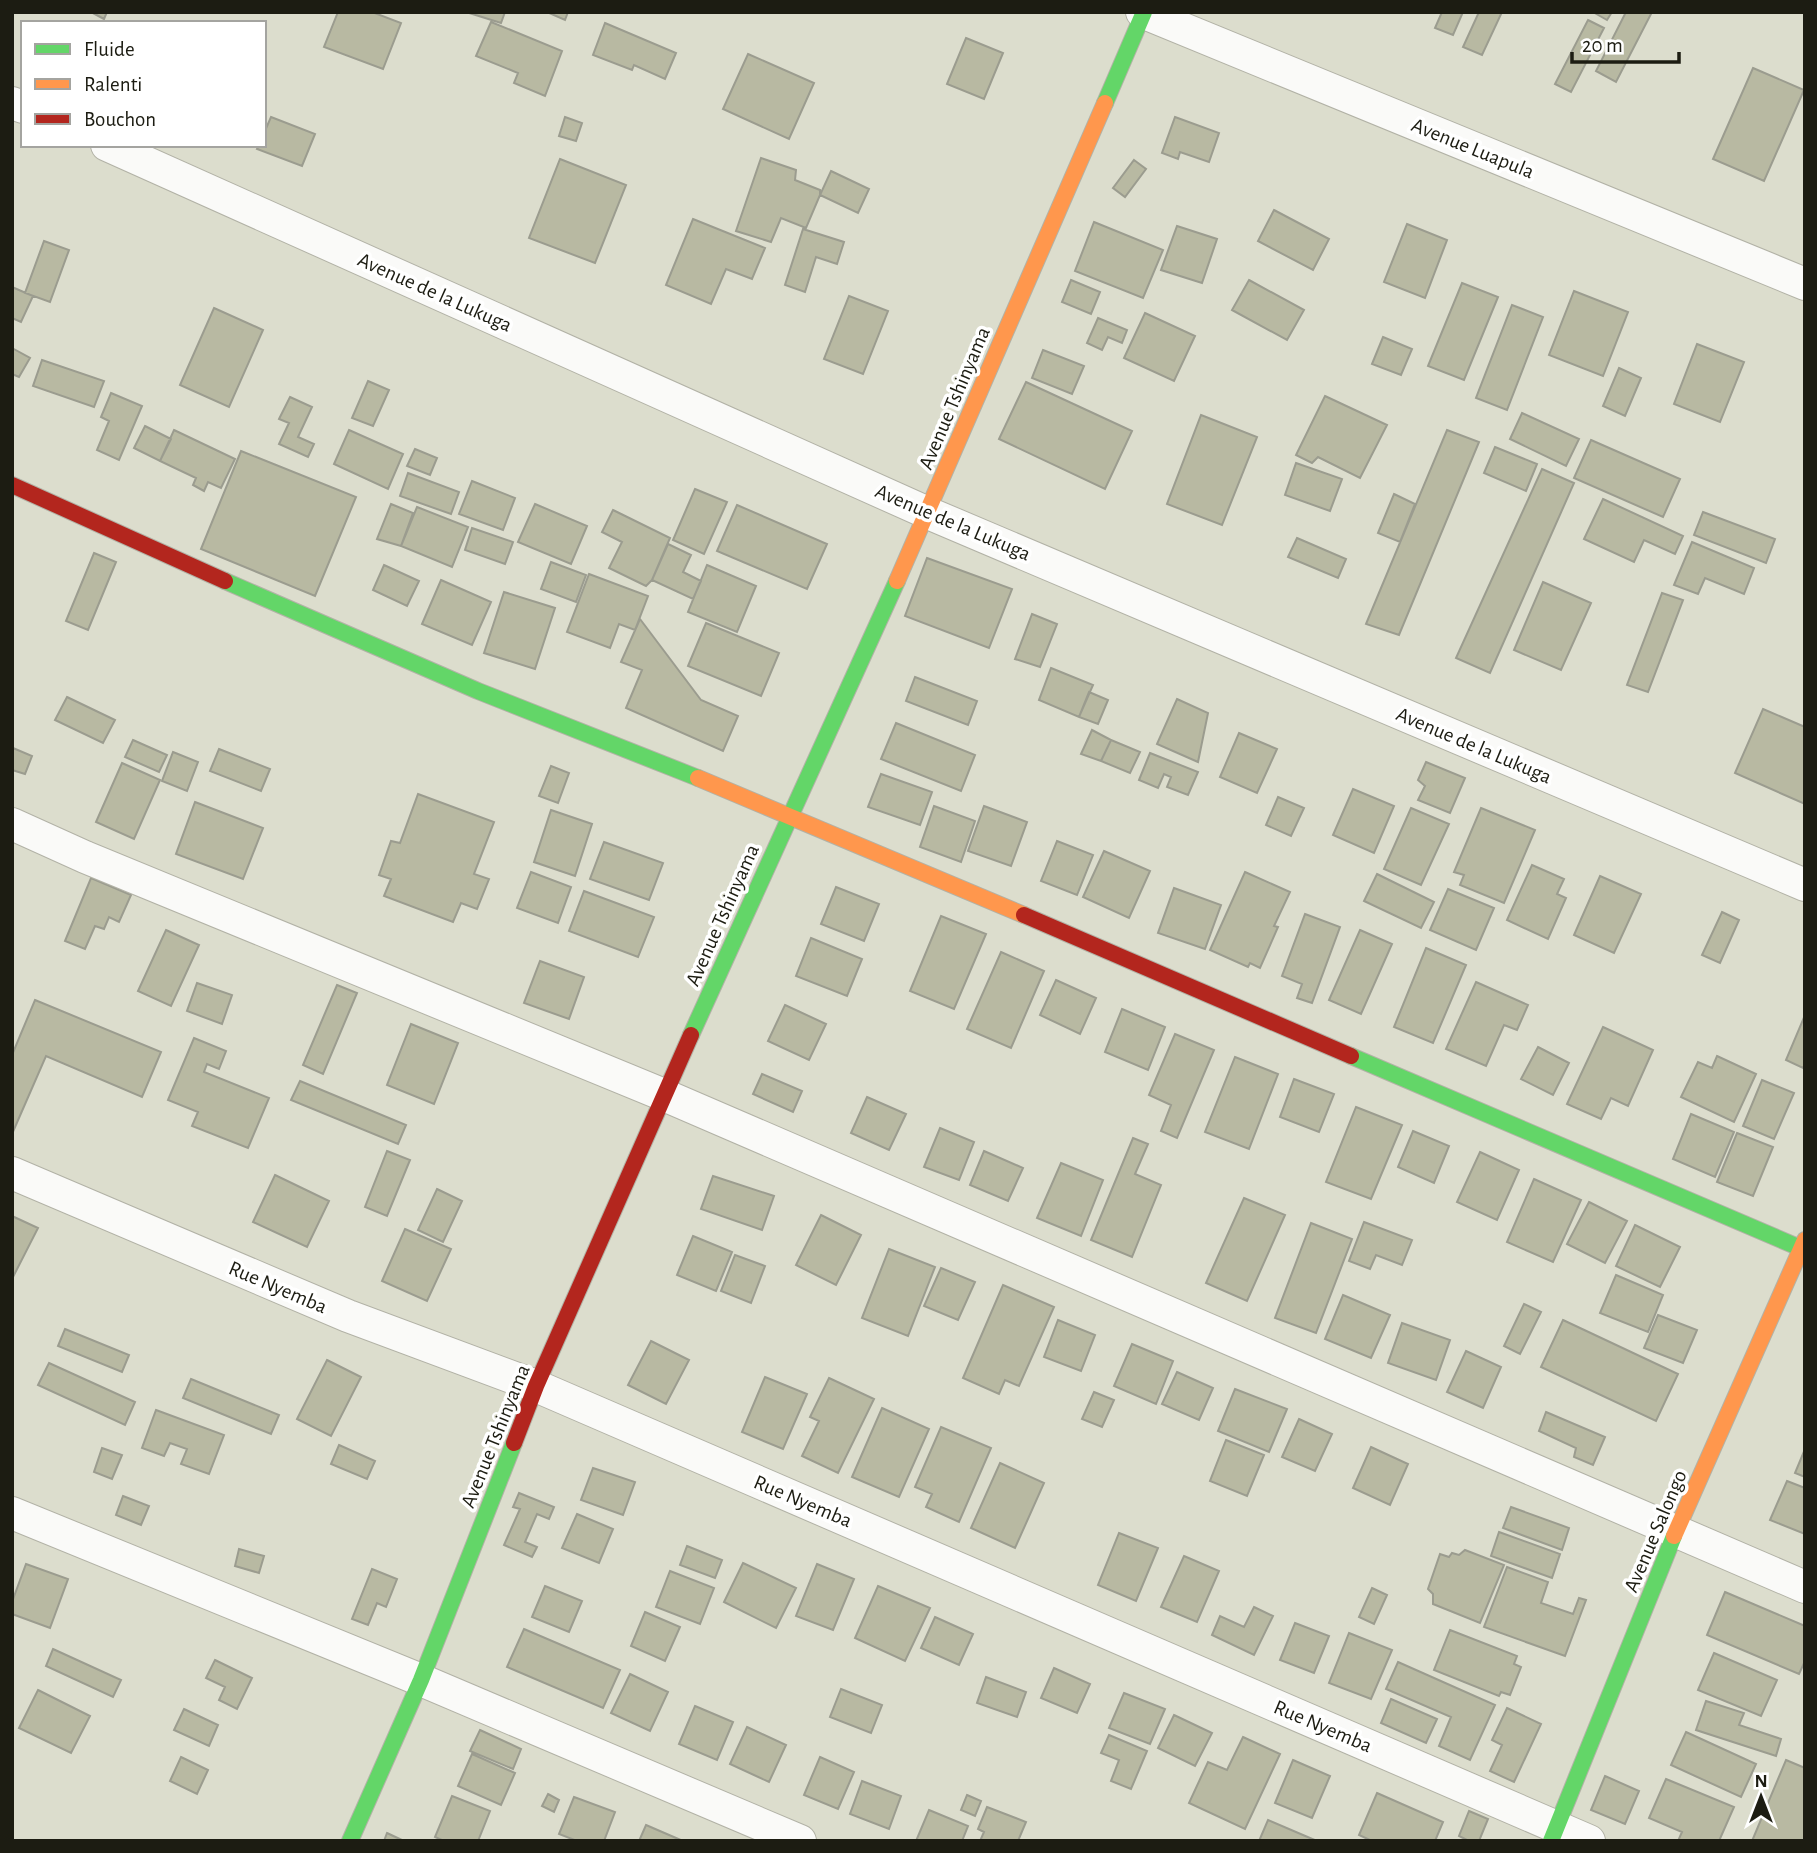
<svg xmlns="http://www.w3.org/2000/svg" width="1817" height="1853" font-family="'Alegreya Sans',sans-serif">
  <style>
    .building { fill: #b8b9a2; stroke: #9b9c8f; stroke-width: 2 }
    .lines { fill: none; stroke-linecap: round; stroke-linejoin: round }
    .street-casing { stroke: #b2b2a6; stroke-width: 34 }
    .fast-casing { stroke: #b2b2a6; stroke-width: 18 }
    .slow-casing { stroke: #b2b2a6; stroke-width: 18 }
    .jam-casing { stroke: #b2b2a6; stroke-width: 18 }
    .street { stroke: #fafaf8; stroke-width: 32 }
    .fast { stroke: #63d668; stroke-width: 16 }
    .slow { stroke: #ff974d; stroke-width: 16 }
    .jam { stroke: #b3261e; stroke-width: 16 }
    .labels { text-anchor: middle; stroke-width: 7; stroke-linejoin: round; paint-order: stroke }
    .street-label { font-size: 21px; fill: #1c1c12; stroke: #fff }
  </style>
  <rect width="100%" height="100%" fill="#dcddcd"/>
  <path class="building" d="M91,12H107L104,19Z
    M338,12H372L401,23L383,69L324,47Z
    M466,12H505L501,23Z
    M547,12H568L565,20Z
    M1442,12H1463L1453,35L1435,28Z
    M1479,12H1502L1482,55L1463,47Z
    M1593,12H1612L1607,20Z
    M1626,12H1652L1616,82L1596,71Z
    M1588,20L1604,28L1571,92L1555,84Z
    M491,22L562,51L545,96L514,83L518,73L476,56Z
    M605,23L676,53L665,79L634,65L632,70L593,55Z
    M966,38L1003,53L984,99L947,84Z
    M748,54L814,83L789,139L723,109Z
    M1753,68L1804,90L1764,181L1713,159Z
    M271,117L315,134L302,166L257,149L259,145H264V133Z
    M565,117L582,123L576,141L559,136Z
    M1175,117L1219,133L1209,162L1180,152L1178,159L1162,153Z
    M761,158L796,170L795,180L820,190V195L806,228L781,218L771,242L736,231Z
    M560,159L626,185L595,263L529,238Z
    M1134,160L1146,169L1125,197L1113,188Z
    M831,171L869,189L858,213L820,195Z
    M1274,210L1329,239L1313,270L1258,241Z
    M693,219L765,248L752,279L726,269L711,304L666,285Z
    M1094,222L1163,250L1143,298L1075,271Z
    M1407,224L1447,240L1425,298L1384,282Z
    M1177,226L1217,239L1202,283L1161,270Z
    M803,229L844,242L837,264L816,257L805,292L785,285Z
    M44,241L69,250L50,302L25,293Z
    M1071,280L1100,292L1091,314L1062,302Z
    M1249,280L1304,310L1287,340L1232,310Z
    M1462,283L1498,297L1464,380L1428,366Z
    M12,287L33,296L21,322L12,318Z
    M1574,291L1628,312L1603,376L1549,355Z
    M849,296L888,311L863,374L824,359Z
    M1512,305L1543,317L1507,410L1476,398Z
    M214,308L263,330L229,407L180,385Z
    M1145,313L1195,336L1174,381L1124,358Z
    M1098,318L1127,330L1122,343L1108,337L1102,350L1087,343Z
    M1383,337L1412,349L1401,375L1372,364Z
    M1697,344L1744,362L1720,422L1674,404Z
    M12,348L30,358L19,377L12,374Z
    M1043,350L1084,366L1072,394L1032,378Z
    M42,360L104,381L94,407L33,386Z
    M1619,368L1641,378L1625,416L1603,406Z
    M368,381L389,390L373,426L352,418Z
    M1026,382L1132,431L1105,489L999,439Z
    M111,393L142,406L119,460L97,450L109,421L101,417Z
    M1325,396L1387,425L1360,478L1318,457L1312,463L1296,455Z
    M290,397L312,407L298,437L314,444L308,457L279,444L289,423L279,419Z
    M1522,413L1579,439L1566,466L1510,439Z
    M1201,415L1257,437L1222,525L1167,504Z
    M145,426L171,439L160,461L134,448Z
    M174,430L235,459L221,488L208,482L204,491L193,485L196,478L160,461Z
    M349,430L403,454L388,489L334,464Z
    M1447,430L1479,442L1399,635L1366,624Z
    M1591,440L1680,479L1663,517L1574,478Z
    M1495,447L1537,464L1526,491L1484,473Z
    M415,449L437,458L430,475L407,466Z
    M241,451L356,497L315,596L201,549Z
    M1296,463L1342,479L1330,511L1285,495Z
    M1542,469L1574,483L1490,673L1456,658Z
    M408,473L459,492L451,514L400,496Z
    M472,481L515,498L503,530L459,514Z
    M695,489L727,502L704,554L673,540Z
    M1394,494L1415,504L1400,542L1378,533Z
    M1603,499L1683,536L1675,554L1644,540L1634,562L1584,539Z
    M391,504L413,513L401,546L377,539Z
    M535,504L587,526L571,564L518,542Z
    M737,505L827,544L807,589L717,551Z
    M417,507L468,527L452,567L401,546Z
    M613,510L670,538L652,580L646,586L609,568L622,542L602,532Z
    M1703,512L1775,539L1766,563L1694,535Z
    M472,528L513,542L505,564L465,550Z
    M1297,538L1346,559L1338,578L1288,557Z
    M1692,542L1754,568L1744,594L1705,578L1698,594L1674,585Z
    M668,544L691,555L683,572L701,581L693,599L652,580Z
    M94,553L116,562L88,630L66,621Z
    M927,558L1012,589L989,648L905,616Z
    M551,562L586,575L576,602L541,589Z
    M384,565L419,581L407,606L373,590Z
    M707,565L756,586L737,632L688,612Z
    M589,574L648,596L635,630L619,624L610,648L567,632Z
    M441,580L491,602L472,645L422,624Z
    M1543,582L1591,603L1561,670L1514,650Z
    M504,592L555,608L535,669L484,653Z
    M1662,593L1683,600L1648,692L1627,685Z
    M1032,614L1057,624L1040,667L1015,659Z
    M640,619L701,700L738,716L723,751L626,708L642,670L621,662Z
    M706,623L779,653L761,696L688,666Z
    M1051,668L1093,685L1079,717L1039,700Z
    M915,677L977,701L968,725L906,701Z
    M1089,692L1108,700L1098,724L1079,717Z
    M67,697L115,720L103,743L55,720Z
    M1177,699L1208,713L1198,762L1157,744Z
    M1763,709L1805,727V804L1735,773Z
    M896,723L975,755L961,791L881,759Z
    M1092,730L1111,740L1101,761L1081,754Z
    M1239,733L1277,749L1257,793L1220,777Z
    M133,740L167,755L159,772L125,757Z
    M1111,740L1140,752L1130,773L1101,761Z
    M13,748L32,756L25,774L12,770Z
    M219,749L270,769L261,791L210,771Z
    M173,752L198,762L187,791L162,781Z
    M1150,753L1198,772L1188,795L1167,787L1171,777L1164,774L1158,788L1139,780Z
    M1426,762L1465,778L1450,813L1418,800L1425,786L1418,780Z
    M122,763L160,780L134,839L96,822Z
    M551,766L569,773L558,803L539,796Z
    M881,774L932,792L920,825L868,807Z
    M1353,789L1394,806L1374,853L1333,835Z
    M418,794L494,822L474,874L489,879L477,909L461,903L453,922L384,896L391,879L379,875L391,841L400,843Z
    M1278,797L1304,808L1291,836L1266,825Z
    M195,802L263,828L243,879L176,854Z
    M934,806L975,821L961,862L920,847Z
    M984,806L1027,822L1011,866L968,851Z
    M1411,808L1449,824L1421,885L1384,869Z
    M1481,808L1535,830L1504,903L1460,885L1464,875L1454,872Z
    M551,810L592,824L575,876L534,862Z
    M1057,841L1093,855L1077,895L1041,881Z
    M604,842L663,863L649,900L590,879Z
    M1104,851L1150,871L1129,918L1083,897Z
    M1532,865L1564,879L1557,894L1566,898L1548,939L1507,920Z
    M531,872L571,887L558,923L517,908Z
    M1245,872L1290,892L1274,926L1278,927L1260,968L1250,963L1248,967L1210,950Z
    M1377,874L1434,902L1421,928L1364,901Z
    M1600,876L1641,894L1614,953L1574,935Z
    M91,878L131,895L119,922L109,917L104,929L95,926L85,949L65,941Z
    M836,887L879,904L864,941L821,924Z
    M1174,888L1221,905L1205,949L1158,933Z
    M1448,889L1494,908L1476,950L1430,930Z
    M584,891L654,917L638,957L569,931Z
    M1722,912L1739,920L1720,963L1702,955Z
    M1305,914L1340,927L1312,1003L1297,998L1302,984L1282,976Z
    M941,916L986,934L954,1009L910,991Z
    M166,930L199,945L171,1006L138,991Z
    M1360,930L1392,944L1361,1014L1329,1000Z
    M811,938L862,959L847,996L796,976Z
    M1426,948L1466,965L1433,1043L1394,1027Z
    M1001,952L1044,971L1011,1048L967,1029Z
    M540,961L584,977L569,1019L524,1003Z
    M1056,980L1096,998L1080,1034L1040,1015Z
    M1476,982L1528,1005L1517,1030L1504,1025L1486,1066L1446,1049Z
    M197,983L232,995L222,1024L187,1011Z
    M337,985L357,993L323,1074L303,1065Z
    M35,1000L161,1052L142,1097L46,1056L12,1134V1055Z
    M785,1005L826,1024L809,1060L768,1041Z
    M1122,1009L1165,1027L1148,1070L1105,1052Z
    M1805,1015V1064L1803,1068L1786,1060Z
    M411,1024L458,1043L434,1104L387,1085Z
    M1603,1027L1653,1050L1628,1106L1611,1098L1601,1119L1567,1104Z
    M1175,1034L1214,1050L1177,1138L1161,1131L1171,1105L1149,1095Z
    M194,1038L226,1051L219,1069L207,1064L204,1072L269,1098L248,1148L192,1126L198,1112L168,1100Z
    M1538,1047L1569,1063L1553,1095L1521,1079Z
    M1717,1056L1756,1074L1734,1122L1681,1097L1698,1062L1712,1068Z
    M1235,1057L1278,1074L1249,1149L1205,1132Z
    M762,1074L802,1091L793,1112L753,1094Z
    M1294,1079L1334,1094L1319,1132L1280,1117Z
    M1762,1080L1794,1093L1774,1139L1743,1126Z
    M300,1081L406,1125L398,1144L291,1100Z
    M867,1097L906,1114L889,1150L851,1133Z
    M1356,1107L1402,1125L1371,1199L1326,1182Z
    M1691,1114L1734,1132L1715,1177L1673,1159Z
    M940,1128L974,1142L959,1180L924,1167Z
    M1413,1131L1449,1146L1434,1183L1398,1167Z
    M1737,1133L1773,1147L1753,1196L1717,1182Z
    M1133,1138L1148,1144L1135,1174L1161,1185L1132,1257L1091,1240Z
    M387,1151L410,1160L387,1216L365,1207Z
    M984,1151L1023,1168L1008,1201L970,1185Z
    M1480,1152L1519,1170L1497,1220L1457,1202Z
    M1061,1163L1103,1180L1081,1236L1037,1218Z
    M275,1175L329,1201L307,1247L253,1222Z
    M713,1176L774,1196L762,1230L701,1209Z
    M1534,1179L1581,1200L1553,1262L1507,1242Z
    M437,1189L462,1201L443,1242L418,1230Z
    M1244,1198L1285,1215L1247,1301L1206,1283Z
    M1589,1202L1627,1221L1605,1263L1567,1244Z
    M821,1215L861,1235L836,1285L796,1265Z
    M12,1216L38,1228L12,1279Z
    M1364,1222L1412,1240L1402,1265L1376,1255L1370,1269L1349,1261Z
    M1311,1223L1352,1239L1316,1333L1275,1318Z
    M1635,1225L1680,1247L1660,1287L1616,1266Z
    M405,1229L451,1249L427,1301L382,1281Z
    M693,1236L732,1252L716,1291L677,1275Z
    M889,1249L935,1267L908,1336L862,1318Z
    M735,1255L765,1266L751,1303L721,1291Z
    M941,1268L975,1282L958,1320L924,1306Z
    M1616,1275L1663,1295L1648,1332L1600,1313Z
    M1003,1285L1054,1307L1019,1386L1005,1380L999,1394L963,1378Z
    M1343,1295L1390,1315L1371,1358L1325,1339Z
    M1524,1304L1541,1312L1520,1354L1504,1346Z
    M1658,1315L1697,1330L1683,1363L1644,1348Z
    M1058,1320L1095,1335L1081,1371L1044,1357Z
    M1563,1320L1678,1374L1656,1421L1541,1367Z
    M1402,1323L1450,1340L1436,1380L1388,1363Z
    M65,1329L129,1355L122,1372L58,1346Z
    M651,1341L689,1360L666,1404L628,1385Z
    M1132,1344L1173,1361L1156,1404L1114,1386Z
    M1466,1351L1501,1367L1483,1408L1447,1392Z
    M327,1360L361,1377L331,1436L297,1419Z
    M49,1363L135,1402L125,1425L38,1385Z
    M1177,1372L1213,1388L1199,1420L1162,1404Z
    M765,1377L807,1394L783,1449L742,1432Z
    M829,1378L874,1399L838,1473L802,1456L819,1421L810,1417Z
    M191,1379L279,1415L271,1434L183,1398Z
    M1235,1389L1287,1409L1269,1452L1218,1431Z
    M1094,1392L1114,1400L1102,1427L1082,1419Z
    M882,1408L929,1429L899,1497L852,1477Z
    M156,1410L224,1435L209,1474L181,1464L187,1449L170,1443L164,1456L142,1448Z
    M1546,1412L1605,1437L1593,1465L1574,1457L1576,1448L1539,1431Z
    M1299,1419L1332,1434L1315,1471L1282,1457Z
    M941,1427L991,1448L959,1522L926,1507L932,1494L915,1487Z
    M1226,1440L1264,1455L1247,1496L1210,1481Z
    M339,1445L375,1461L367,1479L331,1464Z
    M1371,1447L1408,1464L1390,1505L1353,1488Z
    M102,1448L122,1455L112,1479L94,1472Z
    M1805,1449V1477L1795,1473Z
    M1000,1463L1044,1483L1015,1548L971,1528Z
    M593,1468L635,1482L623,1515L581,1500Z
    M1787,1481L1805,1488V1534L1770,1520Z
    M519,1493L554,1507L549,1519L537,1514L525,1542L537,1547L532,1557L504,1545L520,1509L513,1507Z
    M123,1496L149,1506L141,1525L116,1515Z
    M1511,1507L1569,1528L1562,1550L1503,1528Z
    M577,1514L613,1529L599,1563L562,1548Z
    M1499,1532L1560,1554L1552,1578L1491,1556Z
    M1119,1533L1158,1548L1136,1601L1098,1585Z
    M687,1546L722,1560L715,1578L680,1565Z
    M239,1549L264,1556L259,1573L235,1566Z
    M1465,1550L1504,1565L1480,1623L1433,1604V1594L1428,1589L1440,1554L1449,1557L1452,1553L1459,1555Z
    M1184,1556L1219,1571L1197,1622L1161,1607Z
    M743,1563L796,1588L776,1628L724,1602Z
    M26,1564L68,1579L50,1628L12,1614V1602Z
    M817,1564L854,1579L833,1630L796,1616Z
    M1507,1567L1548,1582L1541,1603L1573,1614L1579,1598L1586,1600L1565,1656L1484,1627Z
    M372,1569L397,1579L386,1607L377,1603L368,1625L352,1619Z
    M670,1571L714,1588L700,1624L656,1607Z
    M545,1586L582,1601L569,1632L532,1617Z
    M878,1586L930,1608L905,1661L855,1638Z
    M1372,1588L1387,1595L1374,1624L1359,1617Z
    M1725,1592L1805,1626V1661L1799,1674L1707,1635Z
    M1254,1607L1273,1616L1254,1655L1212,1635L1220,1616L1244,1627Z
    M645,1612L680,1627L665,1661L631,1646Z
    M935,1617L973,1634L959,1665L921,1648Z
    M1295,1623L1329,1636L1314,1673L1280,1660Z
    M524,1629L620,1670L603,1708L507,1667Z
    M1450,1630L1517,1656L1514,1664L1521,1667L1510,1695L1501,1692L1499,1696L1434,1670Z
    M1349,1633L1392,1650L1371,1699L1329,1683Z
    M53,1649L121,1680L113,1697L46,1666Z
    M1714,1653L1777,1680L1761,1716L1698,1690Z
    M215,1660L252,1678L237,1709L219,1700L225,1687L206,1678Z
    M1398,1662L1495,1705L1470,1760L1439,1746L1451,1717L1386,1689Z
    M1054,1668L1090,1684L1077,1713L1041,1698Z
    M630,1674L668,1692L650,1731L611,1713Z
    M986,1677L1026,1692L1017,1717L977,1703Z
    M841,1689L882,1705L871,1733L830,1717Z
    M38,1690L90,1716L71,1753L19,1728Z
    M1124,1693L1165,1709L1150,1744L1109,1728Z
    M1391,1699L1437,1719L1426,1743L1381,1723Z
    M1706,1701L1744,1713L1739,1725L1781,1739L1776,1756L1696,1730Z
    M695,1706L733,1722L717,1760L679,1744Z
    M1507,1708L1541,1724L1514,1782L1490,1771L1502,1745L1492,1740Z
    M184,1709L218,1725L209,1746L174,1730Z
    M1174,1715L1212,1733L1195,1766L1158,1748Z
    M747,1727L786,1745L769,1782L730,1764Z
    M480,1730L521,1749L513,1769L470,1751Z
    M1686,1732L1756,1764L1741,1797L1671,1765Z
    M1109,1735L1147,1751L1131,1789L1111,1781L1119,1760L1101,1753Z
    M1243,1737L1280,1754L1245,1829L1189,1803L1208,1762L1227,1770Z
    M472,1754L515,1773L501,1805L458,1786Z
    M181,1757L208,1770L197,1794L170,1781Z
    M820,1757L854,1772L838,1809L804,1795Z
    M1293,1760L1330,1776L1312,1818L1275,1803Z
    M1786,1760L1805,1768V1841H1752Z
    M1605,1776L1639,1791L1625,1824L1591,1810Z
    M1666,1779L1734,1807L1719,1841H1678L1682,1832L1649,1818Z
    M862,1781L901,1796L889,1829L850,1814Z
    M1377,1793L1443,1822L1435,1841H1372L1359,1835Z
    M548,1794L559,1800L554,1812L542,1806Z
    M967,1795L981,1801L975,1816L961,1810Z
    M452,1796L490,1811L478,1841H444L435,1837Z
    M574,1797L615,1812L604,1841H577L559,1834Z
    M987,1807L1026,1822L1018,1841H980L984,1832L978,1829Z
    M929,1810L968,1826L962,1841H916Z
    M1469,1811L1488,1819L1479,1841H1469L1459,1836Z
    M1268,1820L1317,1841H1259Z
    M646,1825L683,1841H639Z
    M387,1833L404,1841H384Z"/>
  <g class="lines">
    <g class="street-casing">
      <path id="street" d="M1142,12L1805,284
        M12,103L23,107
        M107,145L928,513L1805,885
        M12,824L85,857L664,1095L1805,1587
        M12,1173L348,1316L536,1386L1589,1841
        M12,1513L421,1680L800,1841"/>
    </g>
    <g class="fast-casing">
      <path id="fast" d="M1105,103L1144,12
        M225,581L478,691L698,778
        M691,1035L897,581
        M1351,1056L1805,1250
        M350,1841L421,1680L514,1443
        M1551,1841L1674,1536"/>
    </g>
    <g class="slow-casing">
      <path id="slow" d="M897,581L1105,103
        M698,778L1024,915
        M1674,1536L1805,1240"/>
    </g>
    <g class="jam-casing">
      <path id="jam" d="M12,485L225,581
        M1024,915L1351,1056
        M514,1443L536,1386L691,1035"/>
    </g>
    <use href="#street" class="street"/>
    <use href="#fast" class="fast"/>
    <use href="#slow" class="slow"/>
    <use href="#jam" class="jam"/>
  </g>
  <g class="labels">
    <g class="street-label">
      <text transform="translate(1473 148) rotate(22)" y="7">Avenue Luapula</text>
      <text transform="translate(435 292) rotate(24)" y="7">Avenue de la Lukuga</text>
      <text transform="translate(954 398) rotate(-67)" y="7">Avenue Tshinyama</text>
      <text transform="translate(953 522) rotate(23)" y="7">Avenue de la Lukuga</text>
      <text transform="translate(1474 745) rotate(23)" y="7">Avenue de la Lukuga</text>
      <text transform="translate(722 915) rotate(-66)" y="7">Avenue Tshinyama</text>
      <text transform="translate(278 1287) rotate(23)" y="7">Rue Nyemba</text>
      <text transform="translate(495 1436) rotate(-68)" y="7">Avenue Tshinyama</text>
      <text transform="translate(803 1501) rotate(23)" y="7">Rue Nyemba</text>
      <text transform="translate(1655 1531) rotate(-67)" y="7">Avenue Salongo</text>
      <text transform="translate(1323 1726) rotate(23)" y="7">Rue Nyemba</text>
    </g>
  </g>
  <rect width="1817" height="1853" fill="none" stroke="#1c1c12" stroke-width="28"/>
  <rect x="21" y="21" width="245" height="126" fill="#ffffff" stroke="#a4a4a0" stroke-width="2"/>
  <rect x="35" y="44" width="35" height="10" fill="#63d668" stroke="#a4a4a0" stroke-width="2"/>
  <text x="84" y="56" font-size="21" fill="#1c1c12">Fluide</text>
  <rect x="35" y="79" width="35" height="10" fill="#ff974d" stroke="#a4a4a0" stroke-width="2"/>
  <text x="84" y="91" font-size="21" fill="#1c1c12">Ralenti</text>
  <rect x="35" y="114" width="35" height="10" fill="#b3261e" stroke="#a4a4a0" stroke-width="2"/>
  <text x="84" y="126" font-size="21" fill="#1c1c12">Bouchon</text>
  <g transform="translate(1761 1797)" stroke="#ffffff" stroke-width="5" paint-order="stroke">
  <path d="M0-5L12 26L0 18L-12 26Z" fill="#1c1c12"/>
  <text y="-10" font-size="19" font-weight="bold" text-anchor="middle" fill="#1c1c12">N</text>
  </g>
  <path d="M1572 52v10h107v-10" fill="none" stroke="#1c1c12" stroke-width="3.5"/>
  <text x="1582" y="52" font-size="21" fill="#1c1c12" stroke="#ffffff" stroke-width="5" paint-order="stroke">20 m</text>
</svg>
